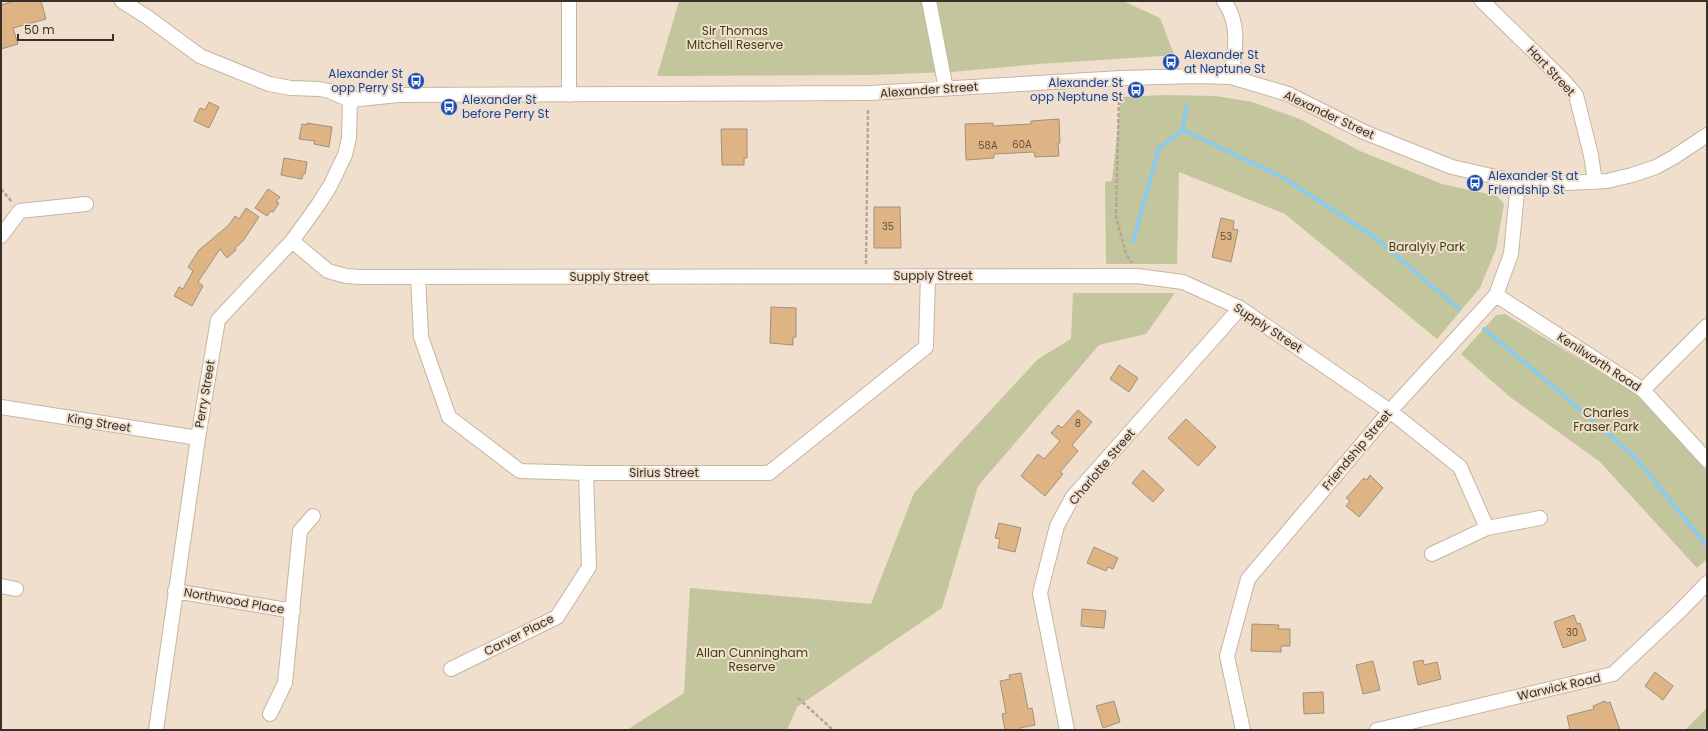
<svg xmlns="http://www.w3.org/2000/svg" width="1708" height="731" font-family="Poppins,sans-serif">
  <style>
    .green { fill: #c3c59d }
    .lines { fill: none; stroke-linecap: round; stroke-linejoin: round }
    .stream { stroke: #8ccbeb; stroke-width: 4 }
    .building { fill: #deb485; stroke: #a0907f }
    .minor-casing { stroke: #c5b5a3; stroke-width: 16 }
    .path { stroke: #b4a697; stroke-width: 2.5; stroke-dasharray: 4 2; stroke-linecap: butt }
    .minor { stroke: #fff; stroke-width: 14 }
    .labels { text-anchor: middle; stroke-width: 4; stroke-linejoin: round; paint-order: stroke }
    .number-label { font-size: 10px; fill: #615140 }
    .park-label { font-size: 12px; fill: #3f4012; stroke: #f0dfcc }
    .transit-label { font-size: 12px; fill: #164399; stroke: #f0dfcc; text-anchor: start }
    .street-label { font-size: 12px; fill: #373029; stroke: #f0dfcc }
  </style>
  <rect width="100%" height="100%" fill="#f0dfcc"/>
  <path class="green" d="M679,1H1123L1160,18L1175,57L1162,56L1039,64L951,72L869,75L657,76Z
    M1166,95L1216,96L1252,102L1300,119L1360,151L1442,184L1497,196L1504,204L1496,249L1480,288L1437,339L1285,214L1179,172L1177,264H1106L1105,182L1112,181L1121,97Z
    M1073,293H1175L1146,334L1099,345L978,486L942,608L797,707L787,730H627L684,693L690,588L871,604L914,493L1038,359L1071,339Z
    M1505,314L1634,392L1706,470L1707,474V559L1697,568L1600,462L1510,397L1461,354L1496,315Z
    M1707,708V730H1685Z"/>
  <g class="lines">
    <path class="stream" d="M1186,106L1183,130L1282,177L1373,236L1459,309
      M1133,242L1159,148L1183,130
      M1484,329L1535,371L1636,458L1707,546"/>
  </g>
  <path class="building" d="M14,1H41L46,19L13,28L18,44L1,49V5Z
    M209,102L219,107L209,128L194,121L200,108L205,110Z
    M1059,119L1060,143H1058L1059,156L1035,157L1034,152L994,154V158L966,160L965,124L993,123V126L1031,124V121Z
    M307,123L332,127L329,147L314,144L315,141L299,139L302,124L307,125Z
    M721,129H747V158H744V165H722Z
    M284,158L307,162L305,174H303L302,179L281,175Z
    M268,189L280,197L276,202L279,203L273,212L271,211L267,216L255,208Z
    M874,207H900L901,248H874Z
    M246,208L259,217L243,241L235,248L236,250L227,258L220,249L198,282L203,286L192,306L174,296L179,287L183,289L193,271L188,267L199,250L229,225L235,216L239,219Z
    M1221,218L1234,221L1233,229L1238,230L1231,262L1212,257Z
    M771,307L796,308V337H793V345L770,343Z
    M1119,365L1138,378L1129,392L1110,379Z
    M1078,410L1092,422L1072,445L1078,451L1060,472L1063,474L1045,496L1021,476L1038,454L1044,459L1060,441L1051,433L1058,425L1062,428Z
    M1186,419L1216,447L1198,466L1168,438Z
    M1143,470L1164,490L1153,502L1132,483Z
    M1370,475L1383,488L1359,517L1346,506L1350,501L1346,498L1364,478L1367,480Z
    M999,523L1021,528L1015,552L998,548L1000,539L995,538Z
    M1094,547L1118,558L1113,569L1108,567L1106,571L1087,563Z
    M1082,609L1106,611L1104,628L1081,626Z
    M1574,615L1577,624L1580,623L1586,640L1563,648L1554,622Z
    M1252,624L1279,625L1278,629H1290V646H1281V652L1251,651Z
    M1423,660L1424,665L1437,662L1441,679L1418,685L1413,662Z
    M1373,661L1380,690L1363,694L1356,665Z
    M1655,672L1673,686L1663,700L1645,686Z
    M1021,673L1028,709L1032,708L1035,725L1020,728V730H1005L1002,714L1006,713L1000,681L1010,679L1009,675Z
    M1323,692L1324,713L1304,714L1303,693Z
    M1114,701L1120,722L1103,728L1096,706Z
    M1605,701L1606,703L1610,702L1620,730H1570L1567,716L1594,709L1593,706Z"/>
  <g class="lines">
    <g class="minor-casing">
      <path id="minor" d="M122,1L147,17L200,56L269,84L291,88L319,89L329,91L350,100L398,95L870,93L1121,78L1198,76L1231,77L1288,94L1364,132L1452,167L1518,182L1546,184L1607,181L1632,175L1656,167L1674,157L1707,135
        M929,1L946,89
        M1224,1C1241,24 1235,52 1231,77
        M1482,1L1562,79L1576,95L1591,155L1595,182
        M569,95V1
        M1,236L20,211L86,204
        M292,241L328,271L346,276L361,277L1137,276L1183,282L1240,308L1390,411L1460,467L1487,528
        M418,277L421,337L449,417L520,471L586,473H769L926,347L928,276
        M1496,295L1643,390L1707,460
        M1643,390L1707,326
        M1,407L198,438
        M1432,554L1487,528L1540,518
        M1,586L16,589
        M175,591L293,611
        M451,669L557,617L589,567L586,473
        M270,714L285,683L300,531L313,516
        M156,730L198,438L218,320L292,241L318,205L330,186L345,155L349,138L350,100
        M1067,730L1040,593L1057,526L1072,498L1240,308
        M1243,730L1227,656L1248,579L1390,411L1496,295L1511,254L1518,182
        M1377,730L1613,674L1680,611L1707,583"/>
    </g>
    <path class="path" d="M1119,95L1116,216L1126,254L1132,263
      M1,189L12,202
      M866,264L868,110
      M798,698L833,730"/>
    <use href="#minor" class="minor"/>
  </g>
  <defs>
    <g id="bus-disc" transform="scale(0.9)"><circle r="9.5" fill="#1a4fb4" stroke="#f0dfcc"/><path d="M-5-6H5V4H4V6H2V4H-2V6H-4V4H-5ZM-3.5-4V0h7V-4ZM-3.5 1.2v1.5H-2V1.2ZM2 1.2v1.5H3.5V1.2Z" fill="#fff"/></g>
  </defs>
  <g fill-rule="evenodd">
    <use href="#bus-disc" x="1171" y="62"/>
    <use href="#bus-disc" x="416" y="81"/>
    <use href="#bus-disc" x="1136" y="90"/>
    <use href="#bus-disc" x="449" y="107"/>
    <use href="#bus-disc" x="1475" y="183"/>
  </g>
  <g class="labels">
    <g class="number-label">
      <text x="1022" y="148">60A</text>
      <text x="988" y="149">58A</text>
      <text x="888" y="230">35</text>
      <text x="1226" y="240">53</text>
      <text x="1078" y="427">8</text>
      <text x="1572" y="636">30</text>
    </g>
    <g class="park-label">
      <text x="735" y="35">Sir Thomas<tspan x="735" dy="14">Mitchell Reserve</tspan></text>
      <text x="1427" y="251">Baralyly Park</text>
      <text x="1606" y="417">Charles<tspan x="1606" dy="14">Fraser Park</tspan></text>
      <text x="752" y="657">Allan Cunningham<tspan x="752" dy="14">Reserve</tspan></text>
    </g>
    <g class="transit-label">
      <text x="1184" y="59">Alexander St<tspan x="1184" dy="14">at Neptune St</tspan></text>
      <text x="403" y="78" text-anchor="end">Alexander St<tspan x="403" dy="14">opp Perry St</tspan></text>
      <text x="1123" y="87" text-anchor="end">Alexander St<tspan x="1123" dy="14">opp Neptune St</tspan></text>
      <text x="462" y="104">Alexander St<tspan x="462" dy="14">before Perry St</tspan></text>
      <text x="1488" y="180">Alexander St at<tspan x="1488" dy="14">Friendship St</tspan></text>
    </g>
    <g class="street-label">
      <text transform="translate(1551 71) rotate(47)" y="4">Hart Street</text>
      <text transform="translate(929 90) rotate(-4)" y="4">Alexander Street</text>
      <text transform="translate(1329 115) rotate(25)" y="4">Alexander Street</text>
      <text x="933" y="280">Supply Street</text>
      <text x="609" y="281">Supply Street</text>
      <text transform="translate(1268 328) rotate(33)" y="4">Supply Street</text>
      <text transform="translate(1599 362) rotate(33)" y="4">Kenilworth Road</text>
      <text transform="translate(205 394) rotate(-80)" y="4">Perry Street</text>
      <text transform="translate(99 423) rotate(9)" y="4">King Street</text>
      <text transform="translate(1357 450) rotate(-50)" y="4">Friendship Street</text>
      <text transform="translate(1102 467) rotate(-50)" y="4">Charlotte Street</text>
      <text x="664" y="477">Sirius Street</text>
      <text transform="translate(234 601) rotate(10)" y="4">Northwood Place</text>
      <text transform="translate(519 635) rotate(-27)" y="4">Carver Place</text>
      <text transform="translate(1559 687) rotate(-13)" y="4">Warwick Road</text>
    </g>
  </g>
  <rect width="1708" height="731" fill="none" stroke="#373029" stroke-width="4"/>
  <path d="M18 34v6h95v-6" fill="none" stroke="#373029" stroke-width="2"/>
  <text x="24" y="34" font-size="12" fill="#373029" stroke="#f0dfcc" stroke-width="3" paint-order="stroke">50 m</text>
</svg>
